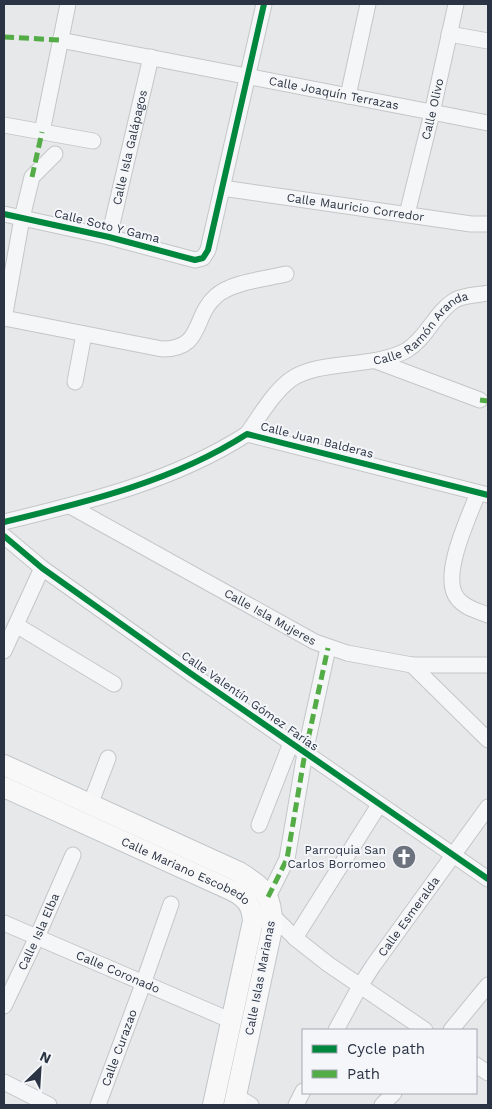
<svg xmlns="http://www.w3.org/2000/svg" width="492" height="1109" font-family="'Work Sans',sans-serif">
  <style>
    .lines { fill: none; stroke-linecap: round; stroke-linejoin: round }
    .minor-casing { stroke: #c4c6c8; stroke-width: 17 }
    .major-casing { stroke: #c2c5c8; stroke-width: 22 }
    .minor { stroke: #f5f6f7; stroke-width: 15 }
    .major { stroke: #f8f8f8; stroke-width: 20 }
    .quiet { stroke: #54ac47; stroke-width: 5; stroke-dasharray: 10 5; stroke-linecap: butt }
    .cycleway-casing { stroke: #f4f6f9; stroke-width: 9 }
    .cycleway { stroke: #00873e; stroke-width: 6 }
    .labels { text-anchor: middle; stroke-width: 4; stroke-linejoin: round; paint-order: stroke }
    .street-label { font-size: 12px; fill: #2b3445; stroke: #f4f6f9 }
    .poi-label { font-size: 12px; fill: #2b3445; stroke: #f4f6f9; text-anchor: end }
  </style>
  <rect width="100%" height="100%" fill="#e6e8ea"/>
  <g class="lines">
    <g class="minor-casing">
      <g id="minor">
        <path d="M449,34L488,41"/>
        <path id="s1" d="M60,40L488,123"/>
        <path d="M348,96L368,4"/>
        <path d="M4,125L93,141"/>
        <path d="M42,132L68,4"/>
        <path id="s2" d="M222,188L471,224H488"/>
        <path d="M4,214L109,237L195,260L203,258L208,250L264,4"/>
        <path id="s3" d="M407,214L432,113L456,4"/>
        <path id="s4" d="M109,237L151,57"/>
        <path d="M4,318L162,349C204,349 192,317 216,296C232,282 265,279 286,274"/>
        <path d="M4,319L22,218L32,177L55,154"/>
        <path d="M376,361L480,400"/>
        <path d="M75,382L84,334"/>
        <path id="s5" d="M247,434C260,416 272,394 290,380C318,359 374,369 407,350C427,338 435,312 455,300C464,295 478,295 488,293"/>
        <path d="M478,493C469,517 439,578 458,599C465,608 478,611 488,615"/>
        <path id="s6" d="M70,506L315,642L347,653L412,665H488"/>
        <path d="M4,522C87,502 174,481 247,434L488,495"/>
        <path d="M4,536L42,568L190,673L488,879"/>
        <path d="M16,625L114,684"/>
        <path d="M4,651L42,568"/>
        <path d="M412,665L488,740"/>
        <path d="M90,805L108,758"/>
        <path d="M259,825L291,743"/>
        <path d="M268,897L287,859L305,753L328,648"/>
        <path d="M269,912L295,938L328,964L425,1030"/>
        <path id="s7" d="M4,923L232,1021"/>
        <path d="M295,938L379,805"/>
        <path id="s8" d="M4,1006L37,937L73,855"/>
        <path id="s9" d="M336,1030L360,986L373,966L488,807"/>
        <path d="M451,1030L488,985"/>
        <path d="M476,1065L488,1073"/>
        <path d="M4,1082L49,1105"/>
        <path d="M236,1096L251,1105"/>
        <path id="s10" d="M98,1105L143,984L171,904"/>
        <path d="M296,1105L303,1091"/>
        <path d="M382,1105L394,1093"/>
      </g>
    </g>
    <g class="major-casing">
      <g id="major">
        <path d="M4,765L239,872C266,889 273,897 272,929L234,1105"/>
        <path id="s11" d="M4,787L233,891C246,898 252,905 253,921L213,1105"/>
      </g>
    </g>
    <use href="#minor" class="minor"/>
    <use href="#major" class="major"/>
    <path class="quiet" d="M4,37L60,40
      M32,177L42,132
      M480,400L488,401
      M268,897L287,859L305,753L328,648"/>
    <g class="cycleway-casing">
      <path id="cycleway" d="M4,214L109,237L195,260L203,258L208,250L264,4
        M4,522C87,502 174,481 247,434L488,495
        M4,536L42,568L190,673L488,879"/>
    </g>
    <use href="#cycleway" class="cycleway"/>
  </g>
  <defs>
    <g id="church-disc" transform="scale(1.25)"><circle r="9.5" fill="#6c737f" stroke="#f4f6f9"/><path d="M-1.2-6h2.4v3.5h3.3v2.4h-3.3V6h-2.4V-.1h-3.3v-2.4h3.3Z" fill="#fff"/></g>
  </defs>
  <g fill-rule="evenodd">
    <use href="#church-disc" x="404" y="857"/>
  </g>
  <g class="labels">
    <g class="street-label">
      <text dy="4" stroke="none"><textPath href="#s1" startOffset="279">Calle Joaquín Terrazas</textPath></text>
      <text dy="4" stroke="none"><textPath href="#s3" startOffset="108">Calle Olivo</textPath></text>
      <text dy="4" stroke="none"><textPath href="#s4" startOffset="92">Calle Isla Galápagos</textPath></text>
      <text dy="4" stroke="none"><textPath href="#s2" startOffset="135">Calle Mauricio Corredor</textPath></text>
      <text transform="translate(107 226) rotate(14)" y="4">Calle Soto Y Gama</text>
      <text dy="4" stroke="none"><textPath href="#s5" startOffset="215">Calle Ramón Aranda</textPath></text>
      <text transform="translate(317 440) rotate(14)" y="4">Calle Juan Balderas</text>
      <text dy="4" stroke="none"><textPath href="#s6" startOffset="229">Calle Isla Mujeres</textPath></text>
      <text transform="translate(250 701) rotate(35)" y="4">Calle Valentín Gómez Farías</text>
      <text dy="4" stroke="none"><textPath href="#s11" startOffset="200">Calle Mariano Escobedo</textPath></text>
      <text dy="4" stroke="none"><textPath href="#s9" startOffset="135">Calle Esmeralda</textPath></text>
      <text dy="4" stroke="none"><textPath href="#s8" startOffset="82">Calle Isla Elba</textPath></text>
      <text dy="4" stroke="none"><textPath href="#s7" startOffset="124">Calle Coronado</textPath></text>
      <text transform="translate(260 978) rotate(-79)" y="4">Calle Islas Marianas</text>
      <text dy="4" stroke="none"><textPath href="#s10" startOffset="61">Calle Curazao</textPath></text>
    </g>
    <g class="poi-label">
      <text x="386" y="854">Parroquia San<tspan x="386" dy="14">Carlos Borromeo</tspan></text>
    </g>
  </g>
  <rect width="492" height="1109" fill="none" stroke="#2b3445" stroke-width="10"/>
  <rect x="302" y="1029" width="175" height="65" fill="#f4f6f9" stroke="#a4a8b1"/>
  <rect x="312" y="1045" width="25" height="8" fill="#00873e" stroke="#a4a8b1"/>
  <text x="347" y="1054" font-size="15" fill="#2b3445">Cycle path</text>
  <rect x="312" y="1070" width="25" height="8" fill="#54ac47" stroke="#a4a8b1"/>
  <text x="347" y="1079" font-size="15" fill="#2b3445">Path</text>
  <g transform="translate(40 1069) rotate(25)" stroke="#f4f6f9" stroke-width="4" paint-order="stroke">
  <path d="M0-4L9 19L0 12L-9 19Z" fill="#2b3445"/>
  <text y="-8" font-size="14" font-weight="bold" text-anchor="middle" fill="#2b3445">N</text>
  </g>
</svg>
